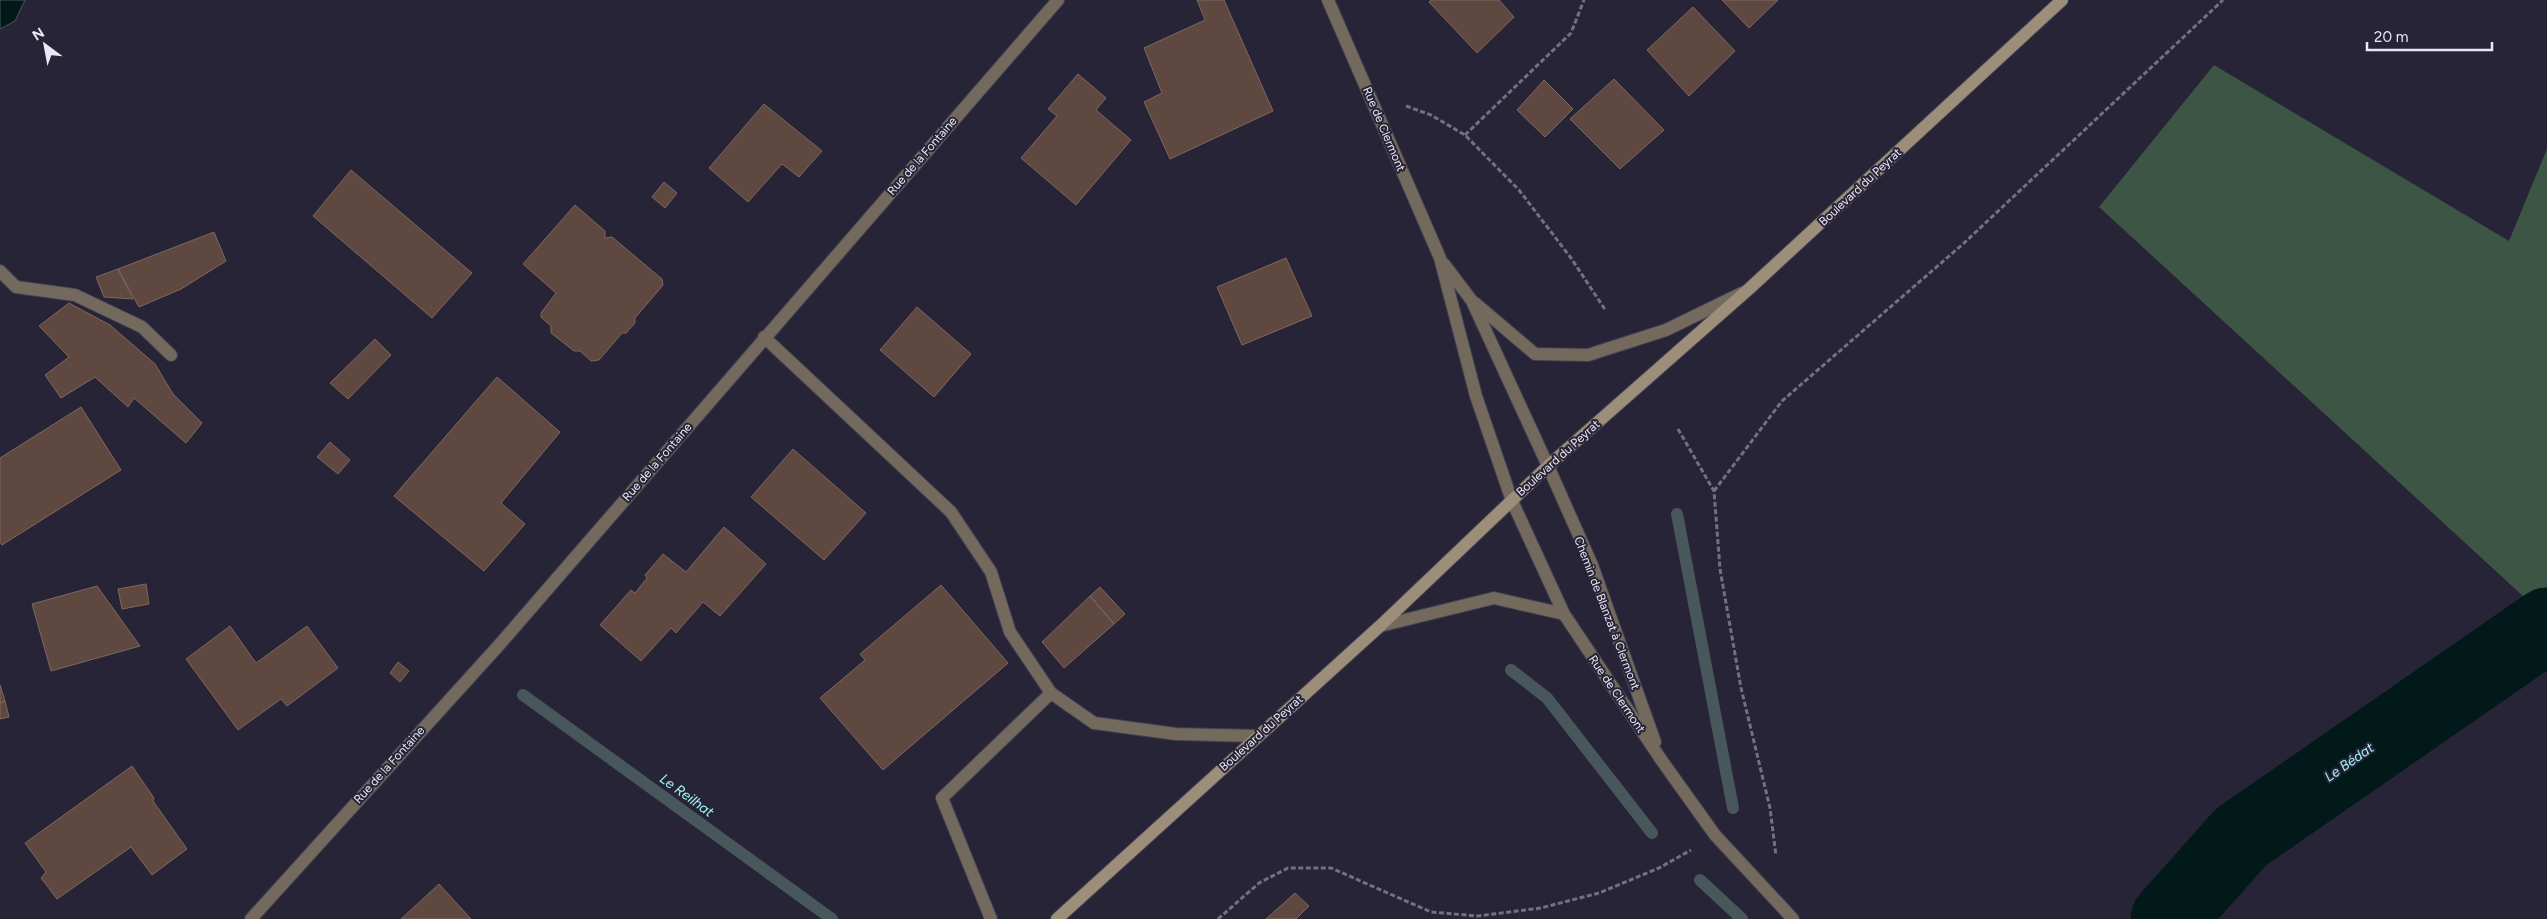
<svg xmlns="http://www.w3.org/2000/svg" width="2547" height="919" font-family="Figtree,sans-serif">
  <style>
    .green { fill: #3d5545 }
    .water { fill: #02191a; stroke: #48575c }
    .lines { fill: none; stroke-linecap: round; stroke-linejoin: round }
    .stream { stroke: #48575c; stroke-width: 12 }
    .river { stroke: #02191a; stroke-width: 75 }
    .building { fill: #5f4840; stroke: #7f675e }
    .lane-casing { stroke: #423f52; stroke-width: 14 }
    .street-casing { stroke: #423f52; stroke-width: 14 }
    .secondary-casing { stroke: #423f52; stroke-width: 14 }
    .path { stroke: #737181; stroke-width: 3; stroke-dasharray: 5 2.5; stroke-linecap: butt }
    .lane { stroke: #73695c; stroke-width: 12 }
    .street { stroke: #73695c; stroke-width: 12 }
    .secondary { stroke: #9d8e7a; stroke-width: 12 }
    .labels { text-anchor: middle; stroke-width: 4; stroke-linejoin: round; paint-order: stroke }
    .street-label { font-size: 12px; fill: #eae8f5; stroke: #272437 }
    .water-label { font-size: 14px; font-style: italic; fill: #a2f5f7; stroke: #272437 }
  </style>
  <rect width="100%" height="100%" fill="#272437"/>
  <path class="green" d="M2214,65L2509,241L2547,149V618L2099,207Z"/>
  <path class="water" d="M0,0H25L15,21L0,29Z"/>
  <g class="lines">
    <path class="stream" d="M1677,514L1733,808
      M1511,670L1547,698L1652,833
      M523,695L832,919
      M1700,880L1742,919"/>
    <path class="river" d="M2168,919L2241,837L2547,625"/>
  </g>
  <path class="building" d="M1197,0H1224L1273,111L1170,159L1144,102L1162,93L1144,48L1205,20Z
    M1431,0H1499L1514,17L1477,53L1429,2Z
    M1722,0H1778L1749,28Z
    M1693,7L1735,51L1689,96L1647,50Z
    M1078,74L1106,98L1096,110L1131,140L1076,205L1021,158L1057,116L1048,109Z
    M1614,79L1664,130L1620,169L1570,119Z
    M1544,80L1573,109L1545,137L1517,110Z
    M764,104L822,151L799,177L782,164L748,202L709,168Z
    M351,170L472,273L432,318L313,216Z
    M664,182L677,193L665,208L652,197Z
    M575,205L605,231V238L612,237L662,279L663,285L635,318V323L626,333H622L599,360L591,361L580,351H574L551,333V326L541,317V313L556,293L523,264Z
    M214,232L226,261L181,289L139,307L118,269Z
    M1286,258L1312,316L1242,345L1217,287Z
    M118,269L133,299L104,297L96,277Z
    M69,303L110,325L155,364L173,394L202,423L186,443L134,398L128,407L95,377L61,398L45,375L69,357L39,326Z
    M917,307L971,354L934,397L880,350Z
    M375,339L391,355L348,399L330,383Z
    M497,377L560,432L501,503L525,524L484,571L394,496Z
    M81,407L121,470L2,545L0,542V458Z
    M330,442L350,460L338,474L317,457Z
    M793,449L866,513L824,560L751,497Z
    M724,527L766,564L720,616L703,602L676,633L671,628L641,661L600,625L631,590L635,593L647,578L645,575L663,554L686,572Z
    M146,584L149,604L122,609L118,589Z
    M941,585L1008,663L883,770L820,698L865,660L860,654Z
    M97,586L140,646L51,671L32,604Z
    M1100,587L1125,614L1114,624L1090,596Z
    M1090,596L1114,624L1064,668L1042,642Z
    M230,626L256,663L307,626L338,668L287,706L281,699L238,730L186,659Z
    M398,662L409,671L400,682L390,673Z
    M0,685L5,701L0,703Z
    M5,701L9,717L0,719V703Z
    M132,766L154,798L153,801L187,849L152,875L131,847L57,899L41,878L46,872L25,843Z
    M439,884L471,919H401Z
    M1295,893L1309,906L1296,919H1266Z"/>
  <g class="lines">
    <g class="lane-casing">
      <path id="lane" d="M0,271L16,287L75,295L142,327L171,355
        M764,337L951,512L991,572L1010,632L1051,693L1094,723L1176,734L1258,736
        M991,919L942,798L1051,693"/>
    </g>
    <g class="street-casing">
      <path id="street" d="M1328,0L1440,258L1476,396L1512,501L1564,614L1662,761L1715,835L1793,919
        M1444,264L1472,301L1548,466L1592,565L1655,742
        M1475,303L1535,354L1588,355L1666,330L1742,293
        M1380,626L1494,598L1564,614
        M251,919L500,644L1058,0"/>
    </g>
    <g class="secondary-casing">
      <path id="secondary" d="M1057,919L1380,626L1548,466L1750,288L2062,0"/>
    </g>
    <path class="path" d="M1406,106L1431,115L1465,135L1519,190L1571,258L1606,311
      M1465,135L1571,33L1584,0
      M1678,429L1714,491L1720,569L1741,688L1770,808L1776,856
      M1714,491L1782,401L1963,244L2223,0
      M1218,919L1259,883L1288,868H1331L1431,912L1478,916L1541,908L1599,893L1659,868L1691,850"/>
    <use href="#lane" class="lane"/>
    <use href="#street" class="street"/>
    <use href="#secondary" class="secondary"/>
  </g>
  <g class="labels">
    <g class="street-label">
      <text transform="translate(1384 129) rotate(67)" y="4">Rue de Clermont</text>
      <text transform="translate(922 156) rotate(-49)" y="4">Rue de la Fontaine</text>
      <text transform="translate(1860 187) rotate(-43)" y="4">Boulevard du Peyrat</text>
      <text transform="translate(1558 458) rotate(-42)" y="4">Boulevard du Peyrat</text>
      <text transform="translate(657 462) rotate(-49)" y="4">Rue de la Fontaine</text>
      <text transform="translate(1607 613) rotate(69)" y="4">Chemin de Blanzat à Clermont</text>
      <text transform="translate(1617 694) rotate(56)" y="4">Rue de Clermont</text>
      <text transform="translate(1261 733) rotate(-42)" y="4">Boulevard du Peyrat</text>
      <text transform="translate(389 765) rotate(-48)" y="4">Rue de la Fontaine</text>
    </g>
    <g class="water-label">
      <text transform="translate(2349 762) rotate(-35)" y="5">Le Bédat</text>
      <text transform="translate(687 795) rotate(36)" y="5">Le Reilhat</text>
    </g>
  </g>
  <g transform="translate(45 45) rotate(328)" stroke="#272437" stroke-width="4" paint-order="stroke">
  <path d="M0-4L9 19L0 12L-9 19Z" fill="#eae8f5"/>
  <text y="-8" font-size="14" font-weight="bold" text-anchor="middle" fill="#eae8f5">N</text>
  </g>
  <path d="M2367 42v8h125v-8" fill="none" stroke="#eae8f5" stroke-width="2.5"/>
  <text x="2374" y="42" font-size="15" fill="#eae8f5" stroke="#272437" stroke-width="4" paint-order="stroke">20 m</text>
</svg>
